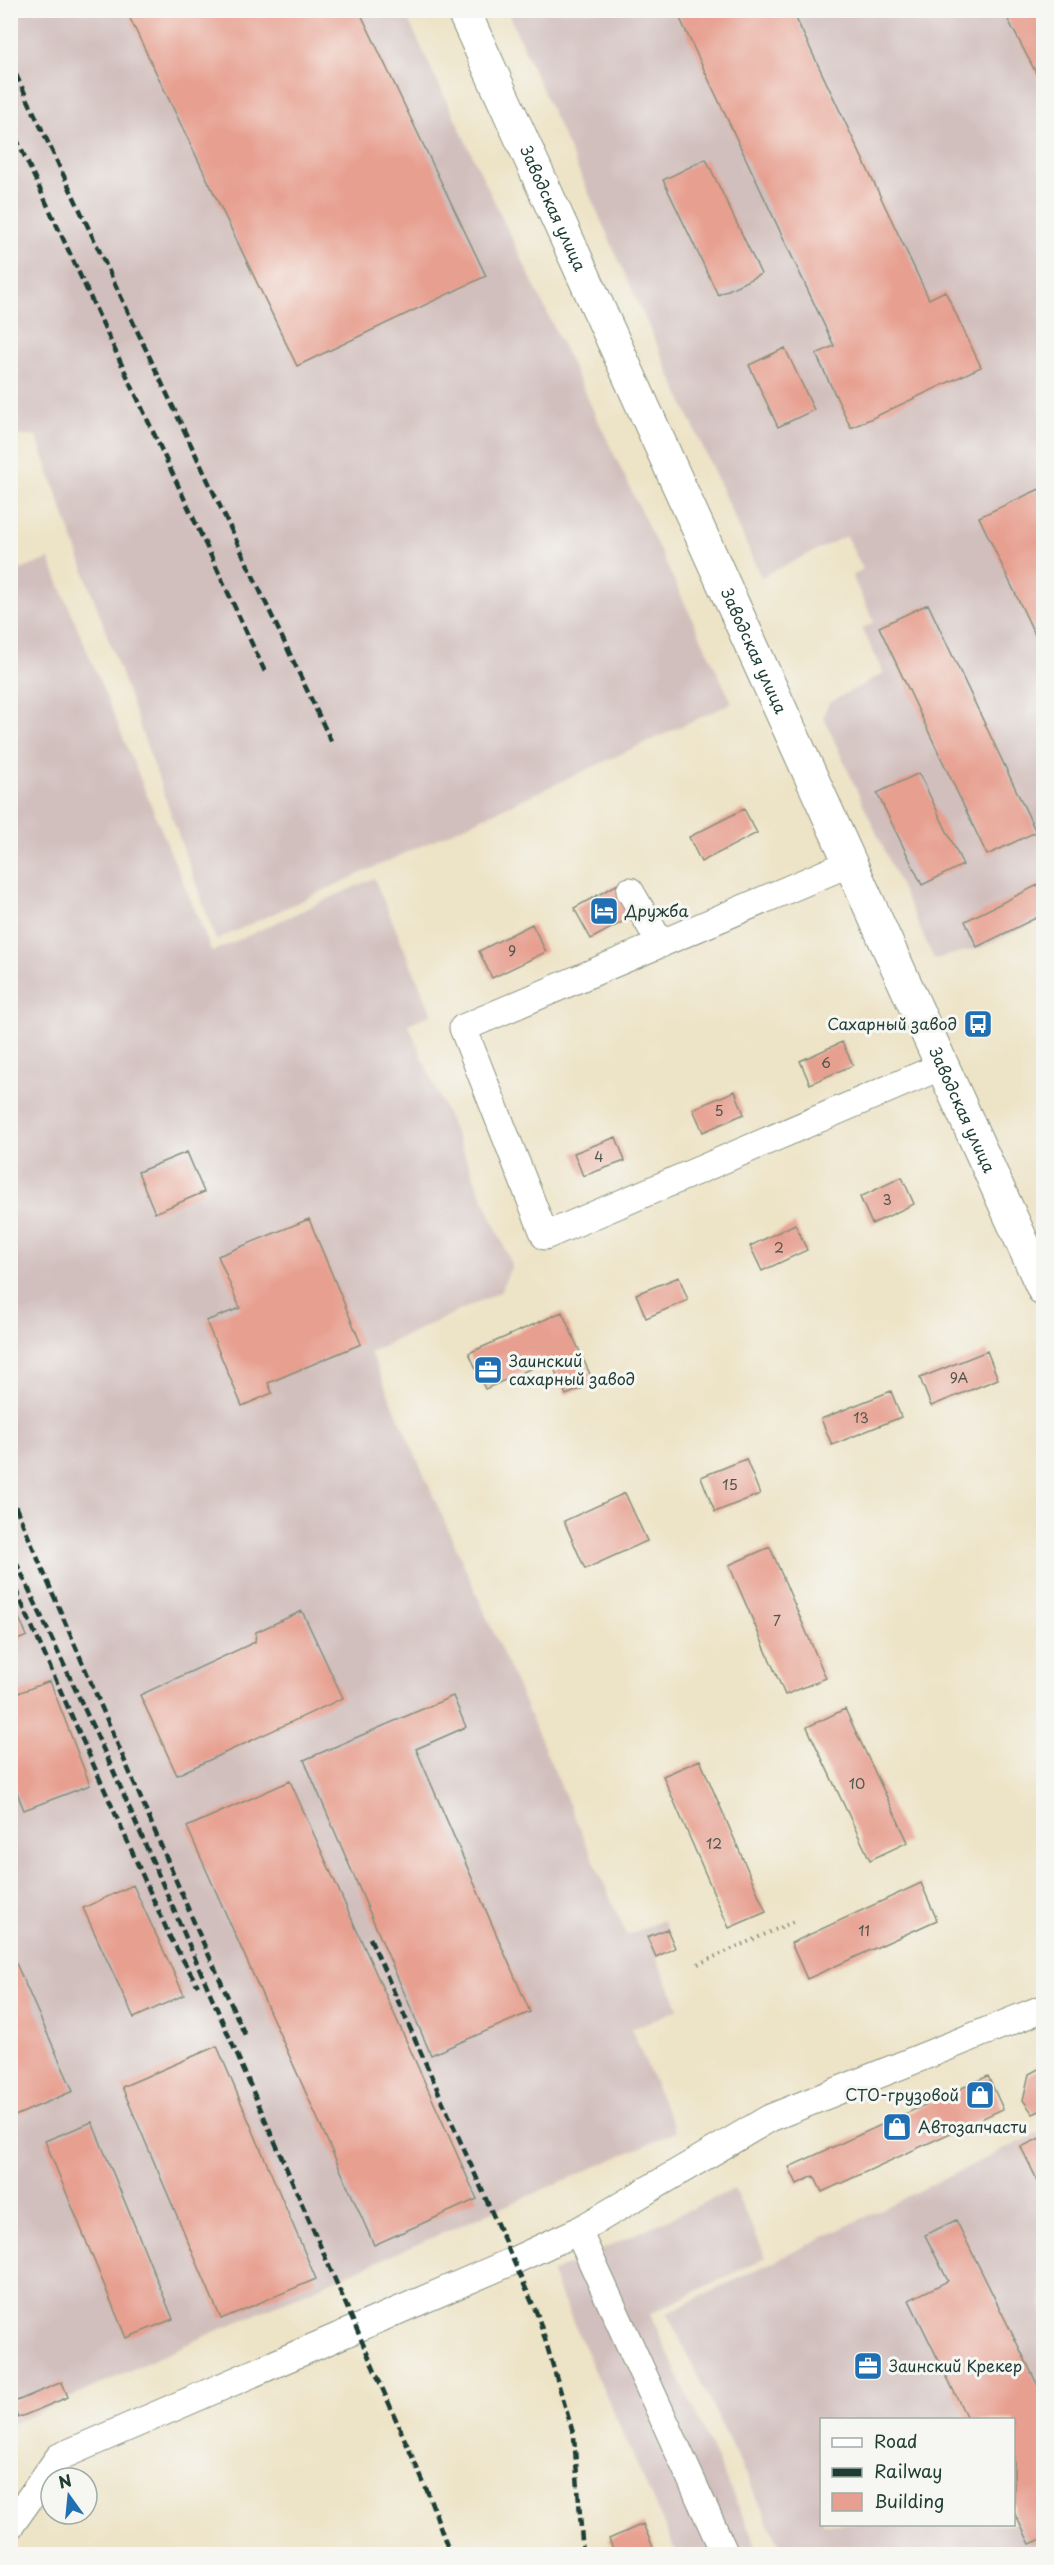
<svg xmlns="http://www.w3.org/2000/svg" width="1054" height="2565" font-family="'Playpen Sans',sans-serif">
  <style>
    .industrial { fill: #d1bfbd; fill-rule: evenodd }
    .building { fill: #e79f8f }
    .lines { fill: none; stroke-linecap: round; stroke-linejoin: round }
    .minor-casing { stroke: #86907d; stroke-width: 29 }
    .major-casing { stroke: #86907d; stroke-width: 35 }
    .path { stroke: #86907d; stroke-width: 4; stroke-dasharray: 1.5 4.5; stroke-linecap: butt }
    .minor { stroke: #fff; stroke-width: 27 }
    .major { stroke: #fff; stroke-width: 33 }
    .rail { stroke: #1f3d34; stroke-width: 4.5; stroke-dasharray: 9 4.5; stroke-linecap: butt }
    .labels { text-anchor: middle; stroke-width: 6; stroke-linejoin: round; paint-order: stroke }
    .number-label { font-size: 14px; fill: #51564b }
    .street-label { font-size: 16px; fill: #1f3d34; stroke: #f6f6f2 }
    .poi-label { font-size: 16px; fill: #1f3d34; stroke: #f6f6f2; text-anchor: start }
  </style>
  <rect width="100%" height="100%" fill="#f6f6f2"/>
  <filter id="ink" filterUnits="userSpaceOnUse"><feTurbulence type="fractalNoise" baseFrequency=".0167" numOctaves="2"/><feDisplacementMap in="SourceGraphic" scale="12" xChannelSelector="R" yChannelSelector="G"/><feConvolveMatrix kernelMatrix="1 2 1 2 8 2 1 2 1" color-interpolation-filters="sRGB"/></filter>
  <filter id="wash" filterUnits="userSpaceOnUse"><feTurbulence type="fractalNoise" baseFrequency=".008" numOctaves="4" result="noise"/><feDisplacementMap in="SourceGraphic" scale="24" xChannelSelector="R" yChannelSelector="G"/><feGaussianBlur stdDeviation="1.35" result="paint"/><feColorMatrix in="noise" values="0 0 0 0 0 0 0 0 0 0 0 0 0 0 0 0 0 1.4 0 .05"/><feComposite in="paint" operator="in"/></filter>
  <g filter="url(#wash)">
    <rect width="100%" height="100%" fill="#ede3c6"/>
    <path class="industrial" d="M10,11H404L732,703L216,940L36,436H11Z
      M507,11H1043V919L982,947L934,959L823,716L829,703L884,673L862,629L874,622L852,576L863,569L846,536L761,577Z
      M49,559L212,952L374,878L432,1014L408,1024L512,1265L500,1292L370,1352L627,1936L663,1920L675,1948L656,1957L679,2009L631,2029L676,2132L207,2335L11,2425L10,574Z
      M1043,2131V2554H784L667,2313ZM822,2420H1014V2524H822Z
      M734,2189L766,2257L650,2314L760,2554H677L551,2273Z"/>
    <g id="blocks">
      <path class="building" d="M126,10H359L486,276L297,366Z
        M676,10H792L929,299L945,291L981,367L851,428L816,354L834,346Z
        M1011,10H1044V88L1005,14Z
        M706,159L761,274L718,295L663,180Z
        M785,348L814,410L778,427L749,365Z
        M1044,487V654L979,517Z
        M928,604L1036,832L987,855L879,627Z
        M919,773L963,865L922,885L877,793Z
        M744,809L757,833L701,862L689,837Z
        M1044,882V914L977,947L965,921Z
        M618,884L635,915L591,939L574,908Z
        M532,924L546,952L492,978L479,951Z
        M842,1042L853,1065L810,1084L800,1061Z
        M735,1091L744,1114L703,1132L693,1109Z
        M616,1137L625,1161L583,1176L574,1153Z
        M187,1152L204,1192L155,1213L138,1172Z
        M902,1177L914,1204L872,1224L860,1197Z
        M309,1219L361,1344L268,1383L272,1393L242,1406L206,1321L240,1308L218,1256Z
        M795,1224L807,1250L762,1271L750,1246Z
        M679,1277L688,1300L646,1318L636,1294Z
        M562,1312L594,1383L566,1395L550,1360L485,1389L469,1353Z
        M987,1351L998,1379L931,1406L920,1378Z
        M891,1391L901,1417L832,1445L821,1419Z
        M746,1459L760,1494L715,1512L701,1477Z
        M625,1493L647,1541L585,1569L564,1521Z
        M770,1547L826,1678L785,1695L729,1565Z
        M10,1598L27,1636L10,1643Z
        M302,1611L343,1698L177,1775L140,1695L255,1642L256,1632Z
        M50,1681L90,1785L24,1810L10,1775V1696Z
        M453,1696L466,1727L416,1749L530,2012L431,2055L304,1760Z
        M845,1709L908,1842L870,1860L807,1727Z
        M700,1760L766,1912L729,1928L663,1776Z
        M290,1781L477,2199L374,2245L187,1827Z
        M921,1883L937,1920L807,1979L791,1943Z
        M133,1885L184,1995L134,2018L83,1908Z
        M667,1929L675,1948L656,1957L647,1937Z
        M10,1950L73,2091L10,2118Z
        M217,2046L316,2279L221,2319L122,2087Z
        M1044,2066V2109L1033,2114L1023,2100L1029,2074Z
        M988,2076L1003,2109L822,2192L814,2176L797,2184L789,2167Z
        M92,2122L173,2319L126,2338L45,2141Z
        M1044,2136V2194L1021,2147Z
        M956,2220L1044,2398V2538L1030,2544L1014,2512V2420H968L909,2300L948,2281L925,2235Z
        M62,2382L68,2397L18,2418L12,2403Z
        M643,2524L656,2554H615L609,2539Z"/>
    </g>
  </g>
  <g filter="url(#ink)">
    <use href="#blocks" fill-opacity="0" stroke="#86907d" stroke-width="1.5"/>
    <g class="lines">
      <g class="minor-casing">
        <path id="minor" d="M850,863L463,1028L545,1236L942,1066
          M630,891L661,944
          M578,2231L725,2554
          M10,2526L59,2457L513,2261L578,2231L770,2118L1044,2008"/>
      </g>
      <g class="major-casing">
        <g id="major">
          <path id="s1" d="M463,10L1044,1290"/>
        </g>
      </g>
      <path class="path" d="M698,1964L795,1921"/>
      <use href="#minor" class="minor"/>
      <use href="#major" class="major"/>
      <path class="rail" d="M10,62L332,743
        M10,125L266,674
        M10,1494L196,1927L246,2037
        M10,1549L112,1768L428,2493L450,2554
        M10,1577L170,1937L198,1986
        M370,1938L538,2316L574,2436L583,2554"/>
    </g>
  </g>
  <defs>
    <g id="hotel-square" transform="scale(1.5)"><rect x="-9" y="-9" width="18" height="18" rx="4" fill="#1f6fb2" stroke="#f6f6f2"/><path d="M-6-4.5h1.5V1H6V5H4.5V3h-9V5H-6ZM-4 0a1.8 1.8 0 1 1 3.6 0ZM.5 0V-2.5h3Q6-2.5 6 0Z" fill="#fff"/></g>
    <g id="bus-square" transform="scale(1.5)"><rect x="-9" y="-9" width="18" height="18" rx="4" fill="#1f6fb2" stroke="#f6f6f2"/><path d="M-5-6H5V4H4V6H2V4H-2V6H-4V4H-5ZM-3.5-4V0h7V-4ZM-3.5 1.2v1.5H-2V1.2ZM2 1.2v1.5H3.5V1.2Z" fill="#fff"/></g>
    <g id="office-square" transform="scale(1.5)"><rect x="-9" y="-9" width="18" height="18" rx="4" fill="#1f6fb2" stroke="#f6f6f2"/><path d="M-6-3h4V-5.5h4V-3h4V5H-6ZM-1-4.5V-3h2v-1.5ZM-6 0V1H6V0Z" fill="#fff"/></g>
    <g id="shop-square" transform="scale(1.5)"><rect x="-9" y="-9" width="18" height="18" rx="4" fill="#1f6fb2" stroke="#f6f6f2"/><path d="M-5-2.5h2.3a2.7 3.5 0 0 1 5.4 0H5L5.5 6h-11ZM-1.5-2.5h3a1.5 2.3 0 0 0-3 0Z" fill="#fff"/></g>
  </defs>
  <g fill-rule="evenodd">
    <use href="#hotel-square" x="604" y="911"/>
    <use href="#bus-square" x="978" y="1024"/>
    <use href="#office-square" x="488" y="1370"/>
    <use href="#shop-square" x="980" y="2095"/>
    <use href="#shop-square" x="897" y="2127"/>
    <use href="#office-square" x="868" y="2366"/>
  </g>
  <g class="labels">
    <g class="number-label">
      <text x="512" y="956">9</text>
      <text x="826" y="1068">6</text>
      <text x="719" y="1116">5</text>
      <text x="599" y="1162">4</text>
      <text x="887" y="1205">3</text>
      <text x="779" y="1253">2</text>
      <text x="959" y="1383">9А</text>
      <text x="861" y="1423">13</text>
      <text x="730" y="1490">15</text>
      <text x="777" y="1626">7</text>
      <text x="857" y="1789">10</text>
      <text x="714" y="1849">12</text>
      <text x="864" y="1936">11</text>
    </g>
    <g class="street-label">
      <text dy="6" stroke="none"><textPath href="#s1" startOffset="218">Заводская улица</textPath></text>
      <text dy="6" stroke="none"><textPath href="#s1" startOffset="704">Заводская улица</textPath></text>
      <text dy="6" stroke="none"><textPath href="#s1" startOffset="1208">Заводская улица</textPath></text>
    </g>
    <g class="poi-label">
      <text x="625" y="917">Дружба</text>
      <text x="957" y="1030" text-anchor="end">Сахарный завод</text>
      <text x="509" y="1367">Заинский<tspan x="509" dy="18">сахарный завод</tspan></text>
      <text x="959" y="2101" text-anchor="end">СТО-грузовой</text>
      <text x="918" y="2133">Автозапчасти</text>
      <text x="889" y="2372">Заинский Крекер</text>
    </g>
  </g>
  <rect width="1054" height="2565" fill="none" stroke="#f6f6f2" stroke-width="36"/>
  <rect x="820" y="2418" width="195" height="108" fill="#f6f6f2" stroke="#a0aca6" stroke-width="1.5"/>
  <rect x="832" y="2438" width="30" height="9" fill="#ffffff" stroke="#a0aca6" stroke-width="1.5"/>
  <text x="874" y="2448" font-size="18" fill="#1f3d34">Road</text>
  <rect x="832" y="2468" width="30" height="9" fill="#1f3d34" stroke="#a0aca6" stroke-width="1.5"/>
  <text x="874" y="2478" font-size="18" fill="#1f3d34">Railway</text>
  <rect x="832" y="2493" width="30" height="18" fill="#e79f8f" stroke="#a0aca6" stroke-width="1.5"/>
  <text x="874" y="2508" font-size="18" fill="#1f3d34">Building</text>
  <g transform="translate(69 2496) rotate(345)"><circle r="28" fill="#f6f6f2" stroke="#a0aca6" stroke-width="1.5"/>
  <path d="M0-4.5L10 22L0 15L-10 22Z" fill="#1f6fb2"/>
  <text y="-9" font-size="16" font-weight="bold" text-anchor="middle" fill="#1f3d34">N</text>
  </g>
</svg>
